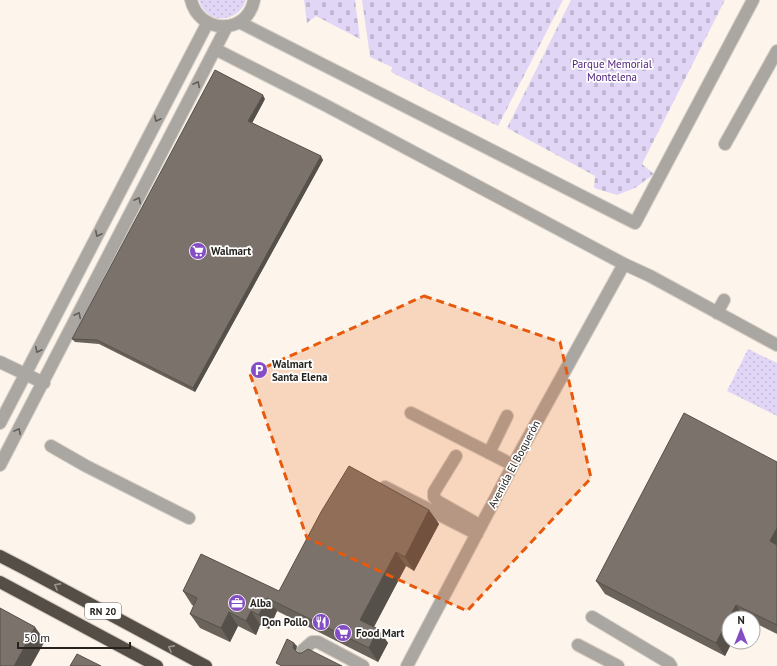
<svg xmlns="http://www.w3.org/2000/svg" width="777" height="666" font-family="'PT Sans',sans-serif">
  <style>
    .grass { fill: url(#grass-dots) }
    .cemetery { fill: url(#cemetery-stones) }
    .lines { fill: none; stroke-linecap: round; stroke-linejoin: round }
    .minor-casing { stroke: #d6cfc6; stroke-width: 14 }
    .highway-casing { stroke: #d6cfc6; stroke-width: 14 }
    .minor { stroke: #aaa7a2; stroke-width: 12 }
    .highway { stroke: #554e46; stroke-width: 12 }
    .wall { fill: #6a635c }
    .shaded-wall { fill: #56504b }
    .building { fill: #7b736b; stroke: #56504b }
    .oneway { stroke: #615e5a }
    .oneway2 { stroke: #999590 }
    .marked { fill: #e8590c; fill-opacity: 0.2; stroke: #e8590c; stroke-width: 3; stroke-dasharray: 8 5; stroke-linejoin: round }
    .labels { text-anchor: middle; stroke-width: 3.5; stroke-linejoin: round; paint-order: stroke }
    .shield { fill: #fff; stroke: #676562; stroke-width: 1 }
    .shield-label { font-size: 10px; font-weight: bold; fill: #26231f }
    .park-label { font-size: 11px; fill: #4f217e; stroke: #fff }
    .poi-label { font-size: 11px; font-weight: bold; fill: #26231f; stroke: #fff; text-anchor: start }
    .street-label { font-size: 11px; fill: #26231f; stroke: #fff }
  </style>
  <defs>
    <pattern id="grass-dots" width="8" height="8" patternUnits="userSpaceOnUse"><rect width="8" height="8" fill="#e2d6f7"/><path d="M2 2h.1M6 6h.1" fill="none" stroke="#c2b7d3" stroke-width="1.8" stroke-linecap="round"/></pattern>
    <pattern id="cemetery-stones" width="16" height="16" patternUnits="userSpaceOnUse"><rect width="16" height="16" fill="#e2d6f7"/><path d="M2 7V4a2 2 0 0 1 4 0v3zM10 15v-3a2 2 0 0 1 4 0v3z" fill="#c2b7d3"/></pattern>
  </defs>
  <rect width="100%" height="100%" fill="#fdf5eb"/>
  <path class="grass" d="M199,0H246C238,24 206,25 199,0Z
    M748,349L777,363V416L727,391Z"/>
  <path class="cemetery" d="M304,0H355L360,39L316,16L307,23Z
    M362,0H563L498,126L391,72L392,67L370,57Z
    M571,0H725L642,164L654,174L635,188L617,195L594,188L595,176L507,128Z"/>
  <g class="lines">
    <g class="minor-casing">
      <path id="minor" d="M191,0C199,34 247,36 254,0
        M239,22L635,223L753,0
        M215,49L325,105L624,264L650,276L777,345
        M725,144L777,51
        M717,313L724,300
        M0,362L44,383
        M411,413L513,465
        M0,423L208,22
        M51,446L86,466L189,518
        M489,453L507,416
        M456,456L434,492V497L437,501L481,526
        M0,465L227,26
        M385,487L477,534
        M592,617L669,663L671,666
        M578,645L618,666
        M303,650L312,642H318L363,666
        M407,666L513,465L624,264"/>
    </g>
    <g class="highway-casing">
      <path id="highway" d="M0,556L27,570L206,666
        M0,582L157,666"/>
    </g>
    <use href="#minor" class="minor"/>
    <use href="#highway" class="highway"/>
  </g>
  <path class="wall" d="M265,99L252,123L323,160L195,392L99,344L75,342L72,339Z
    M777,462V634L753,622V618H729V642H732L725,656L605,594L596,581Z
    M429,510L439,524L414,571L406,566L374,627L378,629L388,643L378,662L277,611L269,629L260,625L256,635L238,626L230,642L200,628L190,614L194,606L192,605L183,591H279Z"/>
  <path class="shaded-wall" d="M263,95L265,99L251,125L248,121Z
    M321,156L323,160L195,392L193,388Z
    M429,510L439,524L414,571L405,557Z
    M777,528V551L770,541Z
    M396,552L406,566L370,634L360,620Z
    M267,598L277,611L269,629L259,615Z
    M736,605L745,618H729Z
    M251,611L260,625L256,635L246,621Z
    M229,612L238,626L230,642L221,628Z
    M729,618V642H732L725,656L716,643Z
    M35,627L45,641L31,666H14Z
    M378,629L388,643L378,662L369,648Z
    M294,643L297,646L296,652L293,648Z"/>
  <path class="building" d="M215,70L263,95L248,121L321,156L193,388L97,340L72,339Z
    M684,413L777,462V528L770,541L777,545V625L736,605L716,643L596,581Z
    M349,466L429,510L405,557L396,552L360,620L378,629L369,648L267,598L259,615L251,611L246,621L229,612L221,628L190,614L197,598L183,591L201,554L279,591L321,512Z
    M0,608L35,627L14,666H0Z
    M287,639L294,643L293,648L298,653H302L308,649L342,666H282L276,663Z
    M77,654L101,666H70Z"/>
  <defs><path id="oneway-chevron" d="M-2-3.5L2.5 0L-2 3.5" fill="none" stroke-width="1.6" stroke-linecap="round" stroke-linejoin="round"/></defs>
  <g class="oneway">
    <use href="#oneway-chevron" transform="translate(197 84) rotate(-63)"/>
    <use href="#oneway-chevron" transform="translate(157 119) rotate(117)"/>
    <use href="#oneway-chevron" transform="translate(138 200) rotate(-63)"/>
    <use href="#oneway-chevron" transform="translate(98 234) rotate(117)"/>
    <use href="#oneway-chevron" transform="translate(78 315) rotate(-63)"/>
    <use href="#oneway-chevron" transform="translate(38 350) rotate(117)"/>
    <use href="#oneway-chevron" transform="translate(18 431) rotate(-62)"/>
  </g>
  <g class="oneway2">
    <use href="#oneway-chevron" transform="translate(57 586) rotate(-151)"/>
    <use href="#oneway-chevron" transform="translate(171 648) rotate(-152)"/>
  </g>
  <path class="marked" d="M424,296L560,342L591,478L467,611L307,538L250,374Z"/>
  <defs>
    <g id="supermarket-disc" transform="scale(0.9)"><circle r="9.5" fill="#854dc4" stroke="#fff"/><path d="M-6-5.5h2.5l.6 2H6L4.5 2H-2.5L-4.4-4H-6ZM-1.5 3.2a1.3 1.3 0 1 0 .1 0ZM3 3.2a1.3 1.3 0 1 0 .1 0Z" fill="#fff"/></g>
    <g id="parking-disc" transform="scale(0.9)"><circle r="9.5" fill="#854dc4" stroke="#fff"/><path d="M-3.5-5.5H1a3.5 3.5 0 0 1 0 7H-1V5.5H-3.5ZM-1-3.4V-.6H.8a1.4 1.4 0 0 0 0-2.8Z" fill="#fff"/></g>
    <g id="office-disc" transform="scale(0.9)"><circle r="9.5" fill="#854dc4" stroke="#fff"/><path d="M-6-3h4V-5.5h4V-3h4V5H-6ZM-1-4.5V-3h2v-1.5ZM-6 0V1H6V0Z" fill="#fff"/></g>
    <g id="restaurant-disc" transform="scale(0.9)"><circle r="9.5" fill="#854dc4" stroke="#fff"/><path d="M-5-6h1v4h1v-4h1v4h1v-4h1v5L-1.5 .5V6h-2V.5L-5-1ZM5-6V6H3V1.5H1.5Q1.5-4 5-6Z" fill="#fff"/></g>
  </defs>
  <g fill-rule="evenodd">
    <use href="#supermarket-disc" x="198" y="251"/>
    <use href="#parking-disc" x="259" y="370"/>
    <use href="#office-disc" x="237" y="603"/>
    <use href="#restaurant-disc" x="321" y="622"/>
    <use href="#supermarket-disc" x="343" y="633"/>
  </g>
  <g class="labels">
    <rect class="shield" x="85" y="603" width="36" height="16" rx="3"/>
    <g class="shield-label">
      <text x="103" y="615">RN 20</text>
    </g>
    <g class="park-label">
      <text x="612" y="68">Parque Memorial<tspan x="612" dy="13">Montelena</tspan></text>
    </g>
    <g class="poi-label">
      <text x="211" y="255">Walmart</text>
      <text x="272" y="368">Walmart<tspan x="272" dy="13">Santa Elena</tspan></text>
      <text x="250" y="607">Alba</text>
      <text x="308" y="626" text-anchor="end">Don Pollo</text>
      <text x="356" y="637">Food Mart</text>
    </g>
    <g class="street-label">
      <text transform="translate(514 464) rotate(-62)" y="4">Avenida El Boquerón</text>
    </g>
  </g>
  <g transform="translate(741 630)"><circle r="19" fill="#ffffff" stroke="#a8a7a5"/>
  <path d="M0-3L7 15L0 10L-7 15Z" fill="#854dc4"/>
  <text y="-6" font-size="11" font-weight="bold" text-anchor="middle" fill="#26231f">N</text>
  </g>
  <path d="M18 642v6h112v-6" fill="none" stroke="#26231f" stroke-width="2"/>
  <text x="24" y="642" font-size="12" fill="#26231f" stroke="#ffffff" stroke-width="3" paint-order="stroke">50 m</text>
</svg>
